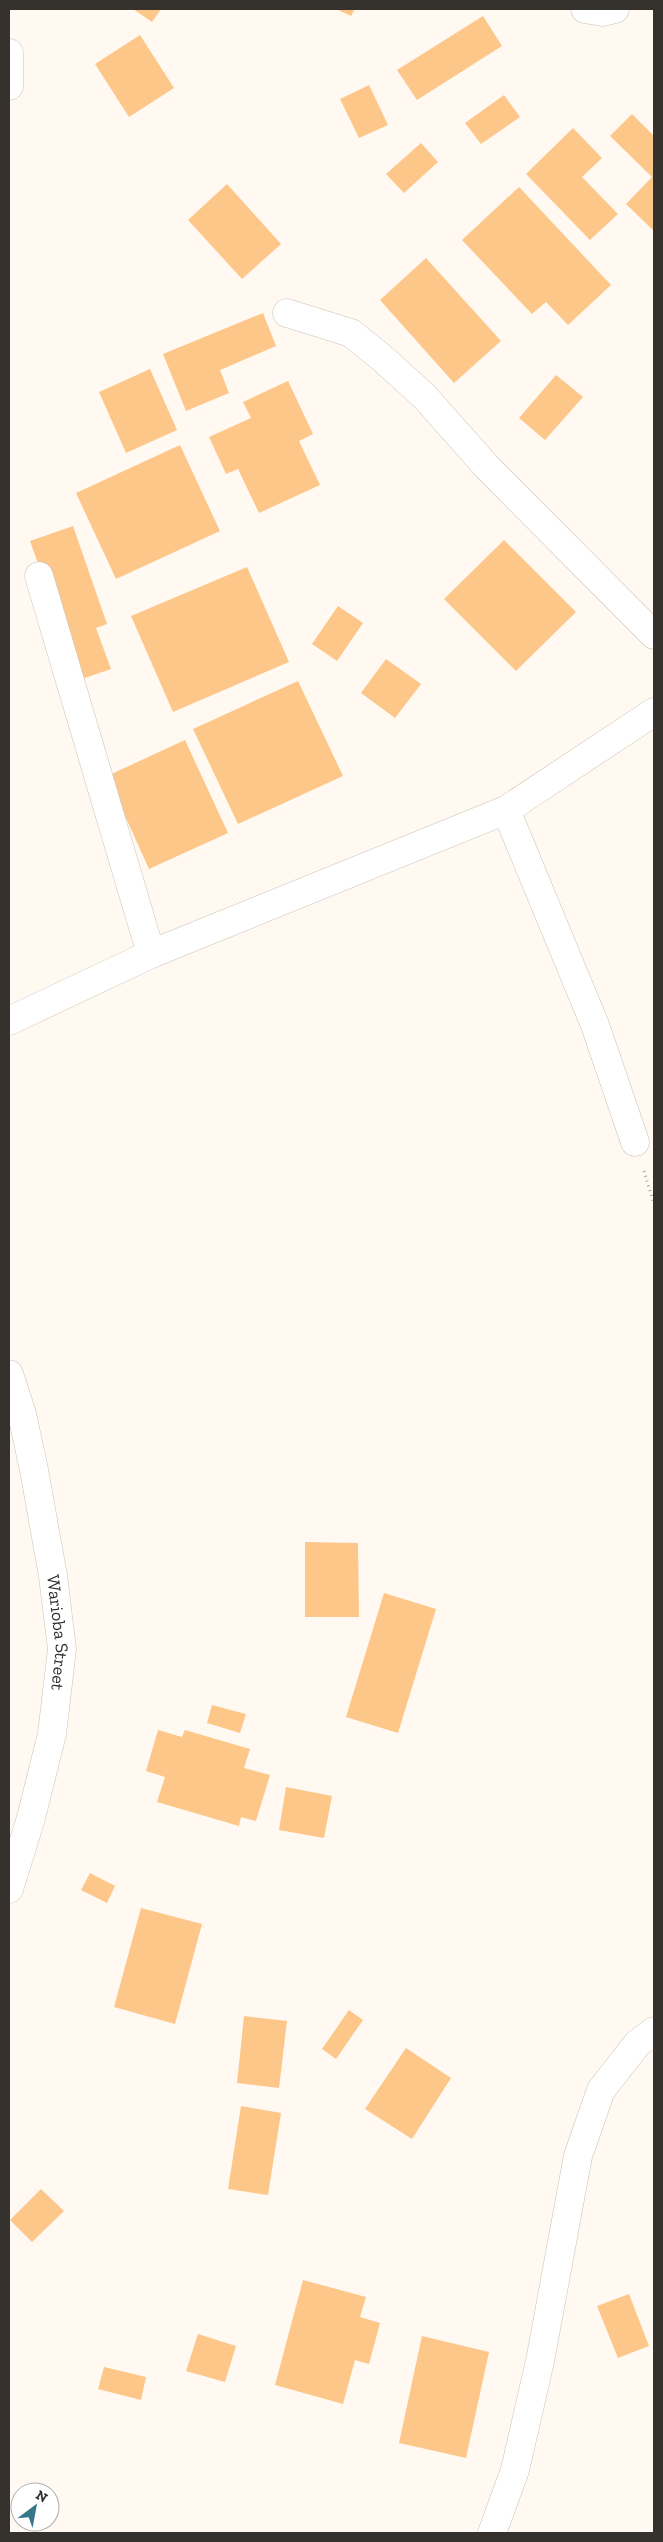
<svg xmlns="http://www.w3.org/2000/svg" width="663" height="2542" font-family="'Zilla Slab',serif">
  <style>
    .building { fill: #fec78a }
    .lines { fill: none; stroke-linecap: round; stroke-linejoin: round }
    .minor-casing { stroke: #cbc1b6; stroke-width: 29 }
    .path { stroke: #a9a49e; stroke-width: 3; stroke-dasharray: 1 4; stroke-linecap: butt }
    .minor { stroke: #fff; stroke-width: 28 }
    .labels { text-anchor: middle; stroke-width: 5; stroke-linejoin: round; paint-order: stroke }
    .street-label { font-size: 18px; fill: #35312d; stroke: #fff }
  </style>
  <rect width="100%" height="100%" fill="#fff9f2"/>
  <path class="building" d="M133,9H161L152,22Z
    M336,9H355L351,16Z
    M483,16L502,46L417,100L397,70Z
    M140,35L174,88L129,117L95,64Z
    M369,85L388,125L359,138L340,99Z
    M504,95L520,117L481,144L465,123Z
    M632,114L654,136V231L626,204L652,177L610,136Z
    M573,128L602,158L582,177L618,214L590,240L526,174Z
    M421,143L438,162L404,193L386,174Z
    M227,184L281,244L242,279L188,220Z
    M519,187L611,285L568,325L546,302L532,314L462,240Z
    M426,258L501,341L454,383L380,300Z
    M263,313L276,346L220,370L229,393L186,411L163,354Z
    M150,369L177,430L126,453L99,392Z
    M556,375L583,397L545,440L519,418Z
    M288,381L313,434L299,441L320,485L259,513L238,469L226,474L209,437L251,418L243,402Z
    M180,445L220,531L116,579L76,493Z
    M73,526L107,624L96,628L111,669L79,680L30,541Z
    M504,540L576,612L516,671L444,599Z
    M247,567L289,662L173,712L131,616Z
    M338,606L363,623L337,661L312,644Z
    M386,659L421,684L395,718L361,693Z
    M298,681L343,776L238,824L193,729Z
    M185,740L228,833L149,869L107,776Z
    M305,1542L358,1543L359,1617H305Z
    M384,1593L436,1609L398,1733L346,1717Z
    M212,1705L246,1714L240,1733L207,1723Z
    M158,1730L182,1737L185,1730L250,1749L244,1768L270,1775L256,1821L241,1817L239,1826L157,1802L165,1777L146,1771Z
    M286,1787L332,1796L324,1838L279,1830Z
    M90,1873L115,1886L107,1903L81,1890Z
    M141,1908L202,1924L175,2024L114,2007Z
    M349,2010L363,2020L336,2059L322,2049Z
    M244,2016L287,2021L279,2088L237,2083Z
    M406,2048L451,2078L412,2139L365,2109Z
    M241,2106L281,2113L268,2195L228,2189Z
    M41,2189L64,2211L32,2242L10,2220Z
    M303,2280L366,2297L360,2317L380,2323L369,2364L355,2360L343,2404L275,2385Z
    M629,2294L649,2346L618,2358L597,2306Z
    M198,2334L236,2346L225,2382L186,2371Z
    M422,2336L489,2352L466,2458L399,2443Z
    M104,2367L146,2377L141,2400L98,2389Z"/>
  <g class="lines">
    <g class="minor-casing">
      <g id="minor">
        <path d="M585,9L603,12L615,9"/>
        <path d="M9,53V86"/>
        <path d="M287,313L351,333L382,358L424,396L487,467L654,635"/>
        <path d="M39,576L151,954"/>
        <path d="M506,810L595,1025L635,1142"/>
        <path d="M9,1021L151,954L506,810L654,712"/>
        <path id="s1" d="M9,1374L22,1414L34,1470L53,1576L62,1649L52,1734L31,1818L9,1889"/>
        <path d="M492,2533L515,2470L540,2361L578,2156L601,2090L638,2043L654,2031"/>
      </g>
    </g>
    <path class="path" d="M644,1171L654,1204"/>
    <use href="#minor" class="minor"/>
  </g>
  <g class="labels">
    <g class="street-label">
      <text dy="6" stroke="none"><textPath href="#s1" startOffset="264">Warioba Street</textPath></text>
    </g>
  </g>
  <rect width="663" height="2542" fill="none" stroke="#35312d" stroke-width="20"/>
  <g transform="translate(35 2507) rotate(32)"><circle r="24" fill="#ffffff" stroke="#aeadab"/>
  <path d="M0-4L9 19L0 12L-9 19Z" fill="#36788a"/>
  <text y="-8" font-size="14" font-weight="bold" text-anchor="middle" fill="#35312d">N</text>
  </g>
</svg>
